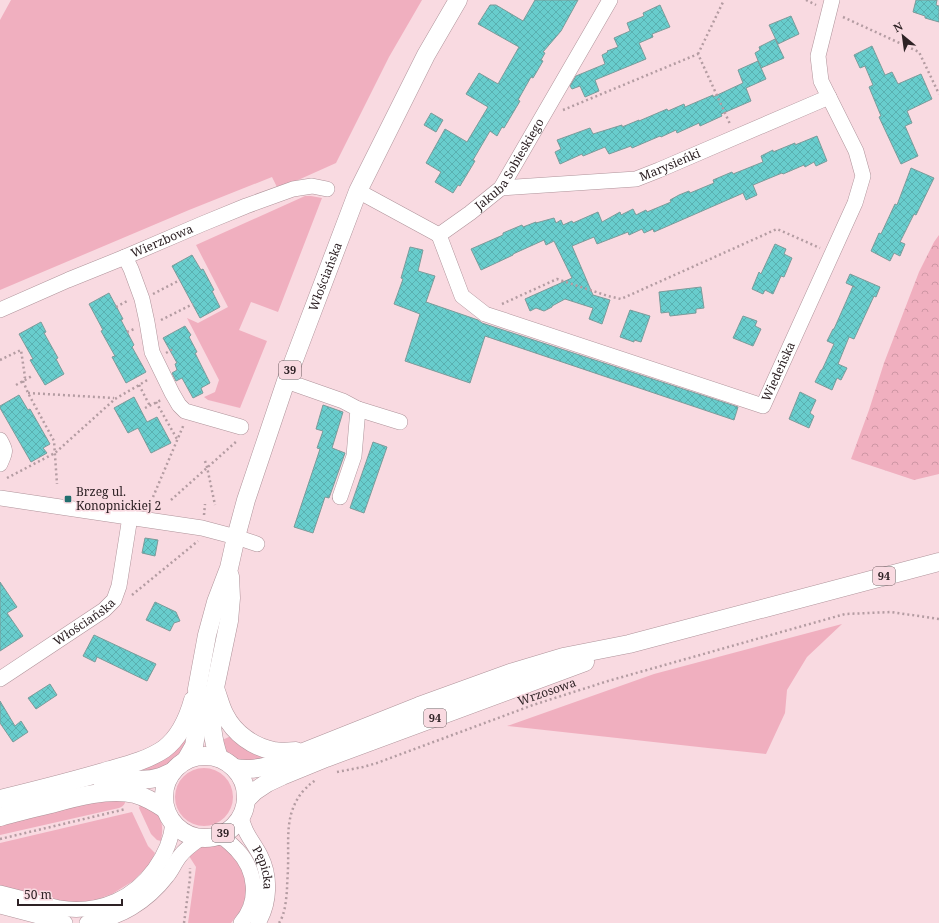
<svg xmlns="http://www.w3.org/2000/svg" width="939" height="923" font-family="'Noto Serif',serif">
  <style>
    .green { fill: #f0afbf }
    .forest { fill: url(#forest-crowns) }
    .building { fill: url(#building-cross-hatch); stroke: #7b9b9a }
    .lines { fill: none; stroke-linecap: round; stroke-linejoin: round }
    .minor-casing { stroke: #af939a; stroke-width: 16 }
    .major-casing { stroke: #af939a; stroke-width: 19 }
    .path { stroke: #b49ca2; stroke-width: 2.5; stroke-dasharray: 2 3; stroke-linecap: butt }
    .minor { stroke: #fff; stroke-width: 15 }
    .major { stroke: #fff; stroke-width: 18 }
    .poi-dot { fill: #226e6e; stroke: #f9dae1; stroke-width: 1.5 }
    .labels { text-anchor: middle; stroke-width: 3; stroke-linejoin: round; paint-order: stroke }
    .shield { fill: #f9dae1; stroke: #6b595d; stroke-width: 1 }
    .shield-label { font-size: 11px; font-weight: bold; fill: #2e2225 }
    .street-label { font-size: 12px; fill: #2e2225; stroke: #f9dae1 }
    .poi-label { font-size: 12px; fill: #2e2225; stroke: #f9dae1; text-anchor: start }
  </style>
  <defs>
    <pattern id="forest-crowns" width="20" height="18" patternUnits="userSpaceOnUse"><rect width="20" height="18" fill="#f0afbf"/><path d="M2 6a3 3 0 1 1 6 0M12 15a3 3 0 1 1 6 0" fill="none" stroke="#ce96a4"/></pattern>
    <pattern id="building-cross-hatch" width="8" height="8" patternUnits="userSpaceOnUse"><rect width="8" height="8" fill="#68cdcd"/><path d="M0 0l8 8M0 8l8-8" fill="none" stroke="#5ab0b0"/></pattern>
  </defs>
  <rect width="100%" height="100%" fill="#f9dae1"/>
  <path class="green" d="M11,0H422L389,57L336,163L278,189L272,177L189,210L0,290V20Z
    M305,196H311L322,198L278,312L251,302L239,330L267,341L240,408L208,400L204,397L215,392L219,380L187,318L198,323L228,307L196,245Z
    M842,624L807,657L787,690L785,713L766,754L708,748L507,726L654,674Z
    M231,736L267,756L257,763L235,760L225,751L220,741Z
    M181,739L189,741L182,753L166,767L144,774L143,767Z
    M175 797a29 29 0 1 1 58 0a29 29 0 1 1-58 0Z
    M126,799C125,804 124,806 119,808L0,835V821L81,800Z
    M141,802C159,815 165,817 161,841L157,840L151,834L139,808Z
    M132,812L148,846L155,853L150,864L133,881L112,894L92,901L72,904L48,897L0,886V843Z
    M218,845L228,849L234,856L248,881L246,896L241,910L231,923H188L196,867L189,856C199,844 203,846 218,845Z"/>
  <path class="forest" d="M939,235V474L914,480L851,459L869,410L884,363L919,272L934,242Z"/>
  <path class="building" d="M535,0H578L561,31L543,52L545,53L541,60L543,61L533,78L531,77L518,100L520,101L504,128L502,127L497,136L490,131L473,160L475,161L460,186L458,185L453,193L435,182L441,172L426,163L445,129L467,142L488,107L466,94L479,73L498,84L519,47L478,24L490,5H496L523,21Z
    M916,0H937L936,5L939,6V22L925,18V16L913,12Z
    M660,5L670,27L652,34L653,37L639,43L646,59L595,80L599,91L585,97L580,86L572,89L570,86L576,76L605,64L602,55L608,52L607,51L618,47L614,38L630,31L627,23L644,16L643,13Z
    M791,16L799,34L778,44L769,25Z
    M775,39L784,58L761,68L755,53L760,50L759,47Z
    M872,46L885,75L892,72L898,84L921,74L932,99L907,111L912,123L905,126L918,156L901,164L879,117L881,116L869,87L873,85L865,66L860,68L854,55Z
    M758,61L766,79L746,88L751,101L721,114L722,116L700,126L699,123L677,133L676,130L661,137L660,136L632,148L631,146L609,154L605,147L583,156L582,154L560,164L555,152L561,149L557,140L590,128L593,134L622,125V127L639,120V121L667,109L668,111L684,104L685,107L713,95V97L743,83L738,70Z
    M431,113L443,120L436,132L424,125Z
    M817,136L827,161L816,166L814,162L805,167L804,165L783,174L782,173L753,185L757,195L746,200L743,193L741,194L654,232L653,229L644,233L642,229L629,235L628,232L597,244L594,237L572,246L593,295L610,300L602,324L589,319L593,308L565,299L552,306V307L544,311L536,308L530,311L525,299L572,278L554,241L546,245L544,240L513,254V255L481,270L471,249L503,235V233L522,225L523,227L536,222V223L554,218L556,223L561,220L563,225L572,221L573,223L598,212L602,222L620,212L621,215L633,209L636,215L646,210L647,212L671,202L670,200L679,195L689,191L690,193L714,183L713,180L732,172L733,174L763,162L761,156L773,150V152L795,143V145Z
    M911,168L934,178L916,215L914,214L900,242L905,244L900,256L894,253L890,261L871,251L879,233L881,234L895,204L897,205Z
    M775,244L786,249L784,254L792,258L784,277L781,276L773,294L765,290L763,294L752,289L759,272L761,274Z
    M410,247L423,250L418,271L435,276L426,302L478,320L482,323L738,407L734,420L485,336L470,383L405,361L420,314L394,304L403,279L401,278Z
    M192,255L201,270L203,269L214,290L212,291L220,307L200,318L172,266Z
    M850,274L880,287L876,297L874,296L854,339L849,337L838,364L847,368L841,380L837,378L832,390L815,382L821,370H822L834,344L827,341L833,329H834L853,286L855,287L846,283Z
    M701,287L704,308L696,309V313L670,316L669,312L661,313L659,292Z
    M109,293L123,319L121,320L134,345L132,347L146,372L126,383L112,357L115,356L101,331L103,330L89,304Z
    M630,310L650,316L641,342L634,340V342L620,337Z
    M743,316L757,321L755,326L761,329L753,346L733,338Z
    M41,322L46,332L44,333L58,358L56,359L64,374L45,385L30,360L33,359L19,334Z
    M185,326L191,335L189,337L197,352L195,353L210,383L201,388L203,393L193,398L182,378L176,381L172,373L177,370L175,364L177,363L163,338Z
    M800,392L816,400L810,413L814,416L809,428L789,419Z
    M19,395L28,410L30,409L50,444L43,448L47,453L31,462L0,408V406Z
    M134,397L147,422L157,417L171,443L151,453L138,428L128,433L114,408Z
    M323,405L343,412L332,448L345,453L329,498L325,497L313,533L294,527L320,449L317,448L323,431L316,429Z
    M373,442L387,447L364,513L350,508Z
    M145,538L158,540L155,556L142,553Z
    M0,582L17,607L7,613L23,636L0,651Z
    M155,602L176,612L180,621L174,623L170,631L146,620Z
    M94,635L156,664L147,681L97,657L95,662L83,656Z
    M50,684L57,695L36,709L28,698Z
    M0,701L15,726L21,721L28,732L13,742L0,723Z"/>
  <g class="lines">
    <g class="minor-casing">
      <g id="minor">
        <path id="s1" d="M501,188L636,179L659,170L829,97"/>
        <path id="s2" d="M358,191L439,235L470,213L501,188L610,0"/>
        <path id="s3" d="M439,235L462,296L485,314L763,406L855,203L863,176L856,151L821,81L818,56L832,0"/>
        <path d="M125,257L131,269L142,299L147,322L152,352L172,393L179,405L185,411L241,427"/>
        <path id="s4" d="M0,310L68,280L125,257L202,224L246,206L293,189L312,186L327,189"/>
        <path d="M286,381L343,401L358,409L354,456L340,497"/>
        <path d="M358,409L400,422"/>
        <path d="M0,440C7,452 5,452 0,464"/>
        <path d="M0,498L202,528L236,537L257,544"/>
        <path id="s5" d="M0,679L104,610L114,600L119,586L130,517"/>
        <path id="s6" d="M241,816C244,833 252,840 260,855C271,876 270,903 258,923"/>
        <path d="M216,836C219,837 222,838 225,839C229,842 233,846 237,850C256,870 260,901 241,923"/>
        <path d="M0,893L59,908C78,911 98,909 116,901C146,888 170,855 173,823"/>
        <path d="M0,906L65,923"/>
        <path d="M87,923C119,919 147,902 167,876C172,870 175,862 180,856C186,848 194,843 201,838"/>
      </g>
    </g>
    <g class="major-casing">
      <g id="major">
        <path d="M216,691C219,699 221,708 225,715C234,733 253,747 274,751C281,753 289,751 296,751"/>
        <circle cx="205" cy="797" r="41"/>
        <path d="M219,758C212,738 211,723 212,702L229,621L231,598L230,576"/>
        <path id="s7" d="M186,760L194,746L196,734L198,714L197,689L207,635L216,602L229,568L236,537L246,500L286,381L358,191L426,55L458,0"/>
        <path d="M234,768C247,770 255,769 268,766L419,706L513,672L563,657L629,644L939,562"/>
        <path d="M100,778C120,777 141,783 160,777C164,776 168,773 172,772"/>
        <path d="M0,799C37,790 73,781 110,770C128,765 148,760 164,749C180,737 188,718 193,700"/>
        <path d="M246,800L255,791L267,783L282,776L326,758L585,662"/>
        <path d="M0,817C17,812 34,808 51,804C76,797 109,788 135,794C146,797 156,803 165,809"/>
      </g>
    </g>
    <path class="path" d="M806,0L816,5
      M843,17L919,52L939,94
      M698,54L724,0
      M563,110L698,54L730,124
      M153,294L180,280
      M502,304L557,279L608,296L621,299L777,229L820,248
      M116,307L129,300
      M161,320L193,304
      M127,332L134,329
      M166,353L173,349
      M0,360L21,350L25,377L23,381L28,393L54,441L57,484
      M16,385L32,376
      M139,385L150,406
      M28,393L114,398
      M156,402L177,439
      M145,408L161,400
      M205,461L207,467L215,505
      M7,478L55,453L115,399L139,385L149,379
      M153,497L184,424
      M171,500L238,440
      M204,515L205,504
      M132,595L198,541
      M337,772L363,767L377,763L533,705L608,681L845,614L869,613L891,612L939,619
      M0,839L126,809
      M184,923L190,878V868
      M279,923C285,914 286,901 287,890C287,882 288,874 288,866C289,838 284,813 304,790C308,786 311,783 316,780"/>
    <use href="#minor" class="minor"/>
    <use href="#major" class="major"/>
  </g>
  <rect class="poi-dot" x="64" y="495" width="8" height="8" rx="2"/>
  <g class="labels">
    <g class="shield">
      <rect x="279" y="361" width="22" height="18" rx="3"/>
      <rect x="873" y="567" width="22" height="18" rx="3"/>
      <rect x="424" y="709" width="22" height="18" rx="3"/>
      <rect x="212" y="824" width="22" height="18" rx="3"/>
    </g>
    <g class="shield-label">
      <text x="290" y="374">39</text>
      <text x="884" y="580">94</text>
      <text x="435" y="722">94</text>
      <text x="223" y="837">39</text>
    </g>
    <g class="street-label">
      <text dy="4" stroke="none"><textPath href="#s2" startOffset="194">Jakuba Sobieskiego</textPath></text>
      <text dy="4" stroke="none"><textPath href="#s1" startOffset="172">Marysieńki</textPath></text>
      <text dy="4" stroke="none"><textPath href="#s4" startOffset="176">Wierzbowa</textPath></text>
      <text dy="4" stroke="none"><textPath href="#s7" startOffset="506">Włościańska</textPath></text>
      <text dy="4" stroke="none"><textPath href="#s3" startOffset="425">Wiedeńska</textPath></text>
      <text dy="4" stroke="none"><textPath href="#s5" startOffset="102">Włościańska</textPath></text>
      <text transform="translate(547 692) rotate(-19)" y="4">Wrzosowa</text>
      <text dy="4" stroke="none"><textPath href="#s6" startOffset="57">Pępicka</textPath></text>
    </g>
    <g class="poi-label">
      <text x="76" y="496">Brzeg ul.<tspan x="76" dy="14">Konopnickiej 2</tspan></text>
    </g>
  </g>
  <g transform="translate(903 36) rotate(331)" stroke="#f9dae1" stroke-width="3" paint-order="stroke">
  <path d="M0-3L7 15L0 10L-7 15Z" fill="#2e2225"/>
  <text y="-6" font-size="11" font-weight="bold" text-anchor="middle" fill="#2e2225">N</text>
  </g>
  <path d="M18 899v6h104v-6" fill="none" stroke="#2e2225" stroke-width="2"/>
  <text x="24" y="899" font-size="12" fill="#2e2225" stroke="#f9dae1" stroke-width="3" paint-order="stroke">50 m</text>
</svg>
